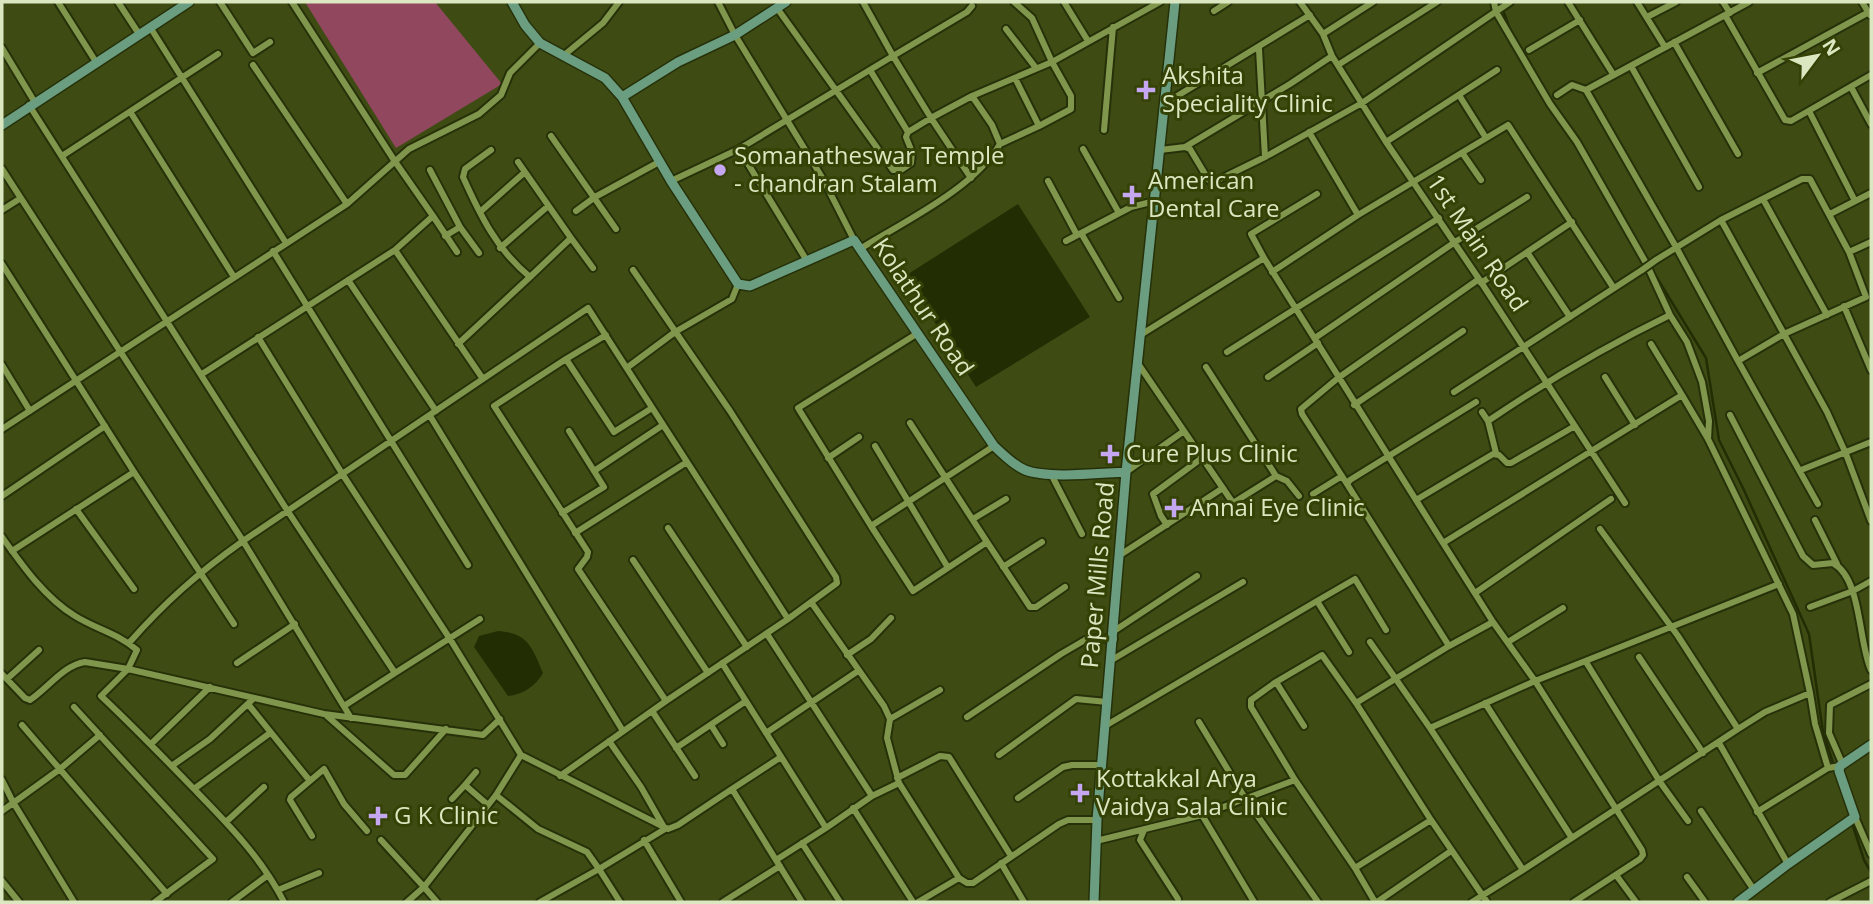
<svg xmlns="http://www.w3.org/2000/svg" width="1873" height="904" font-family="'Open Sans',sans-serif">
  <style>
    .green { fill: #91475d }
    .water { fill: #232d04 }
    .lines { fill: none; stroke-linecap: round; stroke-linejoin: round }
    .stream { stroke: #232d04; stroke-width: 2.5 }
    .street-casing { stroke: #263109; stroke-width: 10 }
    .secondary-casing { stroke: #263109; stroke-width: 12 }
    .street { stroke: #80964c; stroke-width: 6 }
    .secondary { stroke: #6b9e81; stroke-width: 9 }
    .street-bridge-casing { stroke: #263109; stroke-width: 10; stroke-linecap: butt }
    .street-bridge { stroke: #80964c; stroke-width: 6 }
    .poi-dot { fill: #c5a7f1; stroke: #344205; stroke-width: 2.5 }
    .labels { text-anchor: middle; stroke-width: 6; stroke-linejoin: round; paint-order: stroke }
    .poi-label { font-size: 24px; fill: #dae7c1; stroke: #344205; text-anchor: start }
    .street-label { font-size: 24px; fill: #dae7c1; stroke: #344205 }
  </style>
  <rect width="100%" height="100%" fill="#3e4c14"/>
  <path class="green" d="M305,2H435L502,84L396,148Z"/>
  <path class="water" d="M1018,204L1090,317L976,387L905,276Z
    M498,631C528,633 532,647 543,673C536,686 522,695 508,696L474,647L479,636Z"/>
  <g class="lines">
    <path class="stream" d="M1500,2L1511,32
      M1654,273L1706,358L1719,440L1743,488L1809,634L1823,732L1834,766
      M1852,823L1864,860L1871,872"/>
    <g class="street-casing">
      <path id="street" d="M58,2L96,62
        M118,2L139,34
        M220,2L253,53L270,42
        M718,2L735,35L823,179L854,240
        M863,2L893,56L967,12L972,6
        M1014,2L1032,18L1052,62L1071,96V109L1039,126L1015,78
        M1064,2L1088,41
        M1300,2L1323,34L1332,56L1386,142L1479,279L1625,503
        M1494,2L1496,12L1550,104L1577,142L1646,263L1670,315L1687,342L1702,382L1709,421L1708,439
        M1568,2L1613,74
        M1637,2L1665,47
        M1723,2L1730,13
        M1749,2L1725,15L1785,120L1791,121L1871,75
        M1862,2L1870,15
        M777,8L893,170H901L911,163L912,152L906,137L908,132L931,118L971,178
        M1214,11L1228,2
        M1725,15L1586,90L1676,247L1738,361
        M1647,17L1676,2
        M150,27L286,243
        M1006,29L1036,68
        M1323,34L1373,2
        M1674,42L1738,154
        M2,48L34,101
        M1259,49L1265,157
        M1529,50L1580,20
        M563,56L603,23L619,2
        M253,65L347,204
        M1338,65L1437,2
        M1631,66L1699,187
        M870,70L908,132
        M1757,73L1869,12
        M1851,87L1871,124
        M1459,95L1486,138
        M1557,95L1572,85L1586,90
        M972,96L1052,62L1160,2
        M1164,104L1310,15
        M29,105L287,510L395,673L344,706
        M1809,111L1855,201
        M131,113L234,277
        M1104,130L1113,27
        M1309,132L1358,215
        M551,136L616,229
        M1386,142L1497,70
        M1000,144L1039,126
        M1185,147L1290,84L1332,56
        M739,149L807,261
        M1083,149L1119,213
        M491,150L465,169L463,177C480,215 497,250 530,277L571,238L518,162
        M1160,150L1185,147L1190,149L1208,179L1212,183L1265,157L1362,103L1510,2
        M1463,154L1481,180
        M62,156L218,54
        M2,169L243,541C198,573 165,602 129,643
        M430,170L460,227L445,236
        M671,181L739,149L893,56L931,118L972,96L992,125L1000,144C973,189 905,221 860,249
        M1048,181L1077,235
        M1763,199L1827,315
        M2,210L21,198
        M576,211L595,197L659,162
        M480,212L525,172
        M1830,214L1871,193
        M433,216L457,252
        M460,227L479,253
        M1081,233L1119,298
        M571,238L593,268
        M1066,241L1131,207L1155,201
        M500,248L547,207
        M395,250L483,379
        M273,251L468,565
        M1527,252L1570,317
        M1849,252L1871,242
        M1264,258L1251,234L1317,194
        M1656,260L1721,220L1784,334L1866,297L1849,252L1810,179H1802L1721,220
        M2,264L134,472L234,624
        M1272,272L1358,215L1508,125L1613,287
        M348,280L436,411
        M1481,283L1572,222
        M1844,306L1871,370
        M918,333L798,408L871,526L994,446
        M1142,334L1264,258L1443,543
        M606,335L566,359L494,406L588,552L587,557L578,569L666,701
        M258,337L343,475L450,639L521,755L668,829L678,825L732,789L802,902
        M1315,338L1455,242L1527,197
        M458,344L530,277
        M1227,352L1439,218
        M566,359L614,432L652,408
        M2,365L30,411
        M1139,365L1233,503L1276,476L1206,367
        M628,367L675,332L732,299L738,284
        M202,374L395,250L433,216L394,160L292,2
        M1268,377L1318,343
        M1605,377L1635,425
        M1454,392L1642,270
        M1682,395L1708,439L1793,614L1810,693L1765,712L1738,729
        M1354,405L1463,331
        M1482,412L1488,421C1547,381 1606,346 1670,315
        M1730,415L1803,556L1813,565L1833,563C1862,579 1858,642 1871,670
        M430,416L623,731
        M1488,421L1496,453
        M910,423L987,542
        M2,429L347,204L409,149L479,114L501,95L510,73L540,43
        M875,446L947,566
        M828,458L859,437
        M1801,470L1871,442
        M594,471L663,425
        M1126,472L1184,431
        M1051,474L1082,534
        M1276,476L1287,481L1299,496
        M1347,484L1302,414L1301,409L1338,378L1479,279
        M1313,494L1342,476
        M2,496L105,426
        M1416,500L1493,454L1499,455L1507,463H1511L1575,426
        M1818,504L1738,361L1784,334L1827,412L1846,454L1871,521
        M76,509L134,589
        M562,513L604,487L569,431
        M973,519L1006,499
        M1815,520L1837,564
        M1167,525L1161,516L1153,494L1202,458
        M871,526L913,591L987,542L1030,607H1036L1065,587
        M668,528L747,647
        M575,533L687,462
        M2,537C22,565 45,598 75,616C96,629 119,634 137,650L128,669L101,696C133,726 163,757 193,788C228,824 261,857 284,902
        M12,551L134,472
        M1120,555L1223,488
        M633,560L708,673
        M1003,567L1042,542
        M1475,593L1611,499
        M1317,601L1355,579L1386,630
        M811,602L884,706L890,719L887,738L899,783L959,878L967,883H973L1059,824L1068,820H1097
        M1810,607L1853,591L1871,581
        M1114,631L1197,576
        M767,634L872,796L899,783
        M1370,642L1430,728L1523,870L1738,729L1678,636L1600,529
        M1508,642L1563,608
        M1449,646L1347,484L1350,480L1476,402
        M847,655L871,639L891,618
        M1639,657L1703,753
        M1110,661L1243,582
        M1586,662L1660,782L1688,821
        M237,663L295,624
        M722,663L826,828L872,796
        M395,673L480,619
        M2,674L25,698L30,700C48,688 64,665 85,662L128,669L324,714L483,735L500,719
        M7,679L39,650
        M1276,682L1304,726
        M1810,693L1815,724L1828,768
        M1485,703L1572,838
        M248,704L310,781
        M74,707L213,859L155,902
        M652,711L695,776
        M326,715L394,775H405L446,729
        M967,717L1061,654L1085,640L1093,638L1114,639
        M351,718L243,541L588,308L788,619
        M890,719L940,690
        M1199,722L1245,798L1318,902
        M22,725L167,894
        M711,725L723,744
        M1105,726L1317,601L1349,652
        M1430,728L1535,681L1779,584
        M766,733L858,671
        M609,741L641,787L665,829L599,869L620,902
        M152,743L210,687
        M1719,743L1788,864
        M676,748L746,701
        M999,755L1076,699L1107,702
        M1842,763L1829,733L1830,705L1871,684
        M173,765L210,739L253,699
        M476,772L465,785L488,805
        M560,776L666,701L788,619L837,583L836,577L730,411L633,270
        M897,778L940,756L949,757L1011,856
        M2,780L13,802L74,902
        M1295,780L1251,707V700L1276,682L1322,655L1356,703
        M194,789L270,733
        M732,789L781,757
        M496,795L538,829L587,852L599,869L540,902
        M1018,798L1063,767L1072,765H1101
        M452,799L465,785
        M853,808L913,902
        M2,811L60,769L100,735
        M1701,811L1754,890
        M1757,812L1828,768L1840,766
        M1202,815L1254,902
        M1855,817L1871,854
        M227,821L264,787
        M1144,830L1140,840L1178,899
        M312,836L290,800L291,797L324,769L344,804L367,831
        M381,840L424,887L407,902
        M644,840L681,902
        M1096,841L1202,815L1295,780L1355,868L1375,902
        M802,843L840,902
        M776,860L826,828
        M1001,863L1024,902
        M1355,868L1431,820
        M1616,875L1636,902
        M1687,877L1705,902
        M2,881L19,902
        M278,890L319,873
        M232,902L268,875
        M437,902L424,887L496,795L521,755
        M723,902L780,866
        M918,902L959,878
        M1377,902L1451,851
        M1472,902L1523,870
        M1487,902L1431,820L1356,703L1449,646L1493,622
        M1574,902L1640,859L1643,855L1642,850L1535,681L1493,622L1443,543L1682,395L1651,344
        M1830,902L1871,881"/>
    </g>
    <g class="secondary-casing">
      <path id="secondary" d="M512,2L525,25L540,43L605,78L622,97L671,181L738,284L750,286L854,240L994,446C1004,455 1013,465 1025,470C1048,479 1100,473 1126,472
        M622,97L678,62L735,35L786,2
        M2,125L189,2
        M1094,902L1097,820L1126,472L1175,2
        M1738,902L1788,864L1855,817L1839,771L1840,766L1871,745"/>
    </g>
    <use href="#street" class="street"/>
    <use href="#secondary" class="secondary"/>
    <g class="street-bridge-casing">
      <path id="street-bridge" d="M1642,270L1656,260"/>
    </g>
    <use href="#street-bridge" class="street-bridge"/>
  </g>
  <g class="poi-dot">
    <path d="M1142.5 79.5h7v7h7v7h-7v7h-7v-7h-7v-7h7z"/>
    <circle cx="720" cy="170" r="7"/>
    <path d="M1128.5 184.5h7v7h7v7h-7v7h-7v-7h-7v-7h7z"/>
    <path d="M1106.5 443.5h7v7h7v7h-7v7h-7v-7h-7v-7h7z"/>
    <path d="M1170.5 497.5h7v7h7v7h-7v7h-7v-7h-7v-7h7z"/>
    <path d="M1076.5 782.5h7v7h7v7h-7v7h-7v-7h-7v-7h7z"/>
    <path d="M374.5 805.5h7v7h7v7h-7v7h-7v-7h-7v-7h7z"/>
  </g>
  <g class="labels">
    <g class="poi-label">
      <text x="1162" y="84">Akshita<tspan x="1162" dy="28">Speciality Clinic</tspan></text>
      <text x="734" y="164">Somanatheswar Temple<tspan x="734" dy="28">- chandran Stalam</tspan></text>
      <text x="1148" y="189">American<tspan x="1148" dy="28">Dental Care</tspan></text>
      <text x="1126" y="462">Cure Plus Clinic</text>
      <text x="1190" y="516">Annai Eye Clinic</text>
      <text x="1096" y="787">Kottakkal Arya<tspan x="1096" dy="28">Vaidya Sala Clinic</tspan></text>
      <text x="394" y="824">G K Clinic</text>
    </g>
    <g class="street-label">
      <text transform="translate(1477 243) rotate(56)" y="8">1st Main Road</text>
      <text transform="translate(923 307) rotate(56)" y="8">Kolathur Road</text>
      <text transform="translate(1098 575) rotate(-85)" y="8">Paper Mills Road</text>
    </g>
  </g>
  <rect width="1873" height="904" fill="none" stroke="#dae7c1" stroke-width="7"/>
  <g transform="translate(1817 56) rotate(58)" stroke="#344205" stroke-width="5" paint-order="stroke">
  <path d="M0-5L12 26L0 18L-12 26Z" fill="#dae7c1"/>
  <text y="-10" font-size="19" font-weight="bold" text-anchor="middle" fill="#dae7c1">N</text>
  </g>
</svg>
